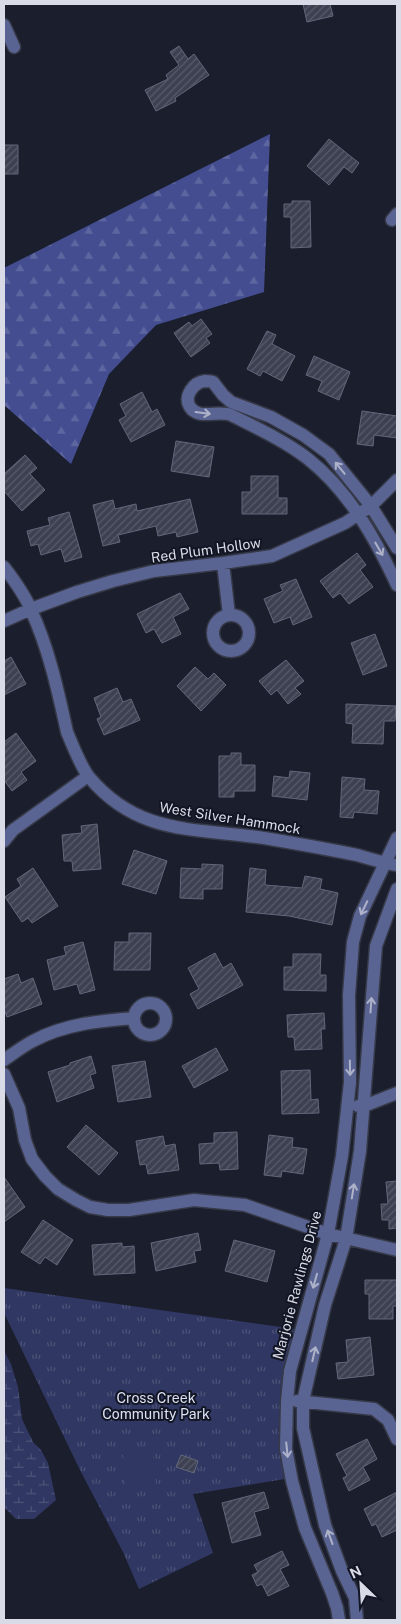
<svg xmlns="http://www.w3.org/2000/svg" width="401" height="1624" font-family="'Public Sans',sans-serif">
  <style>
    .grass { fill: url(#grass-tufts) }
    .forest { fill: url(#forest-firs) }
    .wetland { fill: url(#wetland-marsh) }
    .pitch { fill: #303762 }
    .building { fill: url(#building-hatch); stroke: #63677a }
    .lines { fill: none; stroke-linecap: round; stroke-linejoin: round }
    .minor-casing { stroke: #363947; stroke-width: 15 }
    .minor { stroke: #5a6493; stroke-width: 12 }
    .oneway { stroke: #adb2c9 }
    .labels { text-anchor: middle; stroke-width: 4; stroke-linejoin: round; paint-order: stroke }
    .street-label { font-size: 14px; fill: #d9dce6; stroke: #121523 }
    .park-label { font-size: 14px; fill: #dce1f5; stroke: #121523 }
  </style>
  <defs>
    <pattern id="grass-tufts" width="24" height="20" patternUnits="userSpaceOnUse" patternTransform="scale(1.25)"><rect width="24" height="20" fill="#303762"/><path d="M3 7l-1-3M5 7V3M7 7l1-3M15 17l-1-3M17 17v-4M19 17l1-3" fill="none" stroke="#4d5378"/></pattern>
    <pattern id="forest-firs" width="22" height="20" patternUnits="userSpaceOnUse" patternTransform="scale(1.25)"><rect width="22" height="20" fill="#434d90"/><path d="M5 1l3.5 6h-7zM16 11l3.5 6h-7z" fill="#5e66a0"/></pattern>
    <pattern id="wetland-marsh" width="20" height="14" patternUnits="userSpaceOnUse" patternTransform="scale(1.25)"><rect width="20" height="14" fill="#303762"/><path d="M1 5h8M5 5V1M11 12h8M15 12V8" fill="none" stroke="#4d5378"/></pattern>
    <pattern id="building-hatch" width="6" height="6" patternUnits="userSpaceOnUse" patternTransform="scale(1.25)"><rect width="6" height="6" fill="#3c4051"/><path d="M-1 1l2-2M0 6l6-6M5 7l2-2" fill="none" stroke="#585b6a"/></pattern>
  </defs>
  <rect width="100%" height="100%" fill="#1b1e2d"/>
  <path class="grass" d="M4,1288L295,1329L285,1479L193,1494L213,1553L139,1589L123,1552L80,1470L4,1313Z"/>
  <path class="forest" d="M270,134L264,292L156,325L109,374L71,464L4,405V268Z"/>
  <path class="wetland" d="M4,1351L11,1364L18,1387L22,1419L33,1442L41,1450L48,1463L56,1500L34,1519H16L4,1507Z"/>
  <path class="pitch" d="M153,1450L156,1485L126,1489L123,1454Z"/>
  <path class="building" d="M303,4H330L333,16L307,22Z
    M179,46L188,59L194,54L209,75L175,98L176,101L156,111L145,90L168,79L166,75L179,65L170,52Z
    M329,139L359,163L352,173L344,167L329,185L307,166Z
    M4,145H18V174H4Z
    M292,201H310L311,247L291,248V217H284V204H292Z
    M201,319L212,334L206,338L210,343L191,357L174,333L189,322L192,326Z
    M267,331L276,335L272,344L295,356L282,381L263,371L260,376L247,369Z
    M314,356L350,372L339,400L318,391L322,381L306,375Z
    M142,392L152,412L157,409L165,425L131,442L119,420L126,416L120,404Z
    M362,411L397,416V438L374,435L373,446L357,444Z
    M176,441L214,447L209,477L171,471Z
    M25,455L37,468L30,474L45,490L22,511L4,491V474Z
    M251,476H278V498H287V514H242V492H251Z
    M190,499L198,532L177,537L176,532L158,536L156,526L118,535L120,542L103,546L93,505L113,500L115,509L136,504L137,511Z
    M69,512L82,557L65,562L61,549L41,555L38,544L31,546L27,531L50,525L48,518Z
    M357,553L366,565L360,570L373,587L349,604L340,593L333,598L320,581Z
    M296,579L312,617L293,625L290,617L274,623L264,599L283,591L280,585Z
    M180,593L189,609L173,617L181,634L162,643L154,629L146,633L137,614Z
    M375,634L387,666L363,675L351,643Z
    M11,657L26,684L4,695V661Z
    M286,660L304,681L295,688L301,694L288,704L277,690L271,695L259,681Z
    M195,667L208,679L214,673L226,685L201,711L177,686Z
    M117,688L123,702L131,699L140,720L104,735L97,719L101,717L94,698Z
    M346,704L396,706L395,721H384L383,744L352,743L353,724L346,723Z
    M16,733L36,761L21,772L27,780L12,791L4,780V742Z
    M231,753H241V765H255V791H234V797H219V756H231Z
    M290,771L310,773L307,800L272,796L274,776L289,778Z
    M342,777L365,779L364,790L379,791L377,814L354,812L353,818L340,817Z
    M97,824L101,869L73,871L72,861H64L62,835L82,833L81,826Z
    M134,850L167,861L156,894L122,884Z
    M202,864L223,865L222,889H203V899L180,898L181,868L202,869Z
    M33,868L58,906L32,923L28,918L22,922L5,897L21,886L17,879Z
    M250,868L266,870L265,885L302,888L305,876L322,879L320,889L338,893L332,925L289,916L246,912Z
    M129,933H151L150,970H114L115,942H129Z
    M83,942L95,990L80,994L77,984L54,990L47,960L66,955L64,947Z
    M215,953L223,968L231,963L243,985L198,1009L190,994L199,989L188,968Z
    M293,954H321L320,975H326V991L284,990V967H293Z
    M18,974L21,983L33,978L42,1004L7,1017L4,1009V979Z
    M324,1013L325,1029H321L322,1049L295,1050L294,1037H288L287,1015Z
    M216,1048L228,1070L194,1088L182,1066Z
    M91,1056L96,1073L90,1075L94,1088L57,1102L48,1072L70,1065V1063Z
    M145,1061L151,1097L118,1102L112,1066Z
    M310,1070L311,1100L318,1099L319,1113L282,1114L281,1071Z
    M86,1125L118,1153L99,1175L67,1147Z
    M237,1132L238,1169L220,1170L219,1163L200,1164L199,1144L214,1143V1133Z
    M269,1135L293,1138L292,1147L307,1149L303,1174L282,1171L281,1177L264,1175Z
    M163,1136L165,1146L175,1144L179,1170L148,1174L146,1164L140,1165L136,1141Z
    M4,1177L25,1207L4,1222Z
    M397,1181V1228L389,1229V1220H382L381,1204H388L386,1182Z
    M43,1220L73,1240L57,1265L45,1257L40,1264L21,1252Z
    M198,1233L201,1250L194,1251L196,1262L156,1271L151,1243Z
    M234,1240L275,1251L267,1282L225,1271Z
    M122,1243V1247L134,1246L135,1273L94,1275L92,1245Z
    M365,1280H397V1306H393V1319H369V1294H365Z
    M370,1337L374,1375L338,1379L336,1363L348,1362L346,1340Z
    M367,1439L377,1459L363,1467L370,1480L349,1491L343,1478L347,1476L336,1454Z
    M181,1455L198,1461L194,1473L176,1467Z
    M264,1492L269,1508L254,1512L261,1535L232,1543L222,1503Z
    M397,1492V1530L382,1537L376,1524L372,1526L364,1509Z
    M282,1551L289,1565L280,1569L289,1586L268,1596L262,1584L257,1586L252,1575L258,1572L254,1565Z"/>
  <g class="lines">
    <g class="minor-casing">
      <path id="minor" d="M4,25L14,47
        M392,220L397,214
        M397,548L371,506L329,454L303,435L271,417L231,402L223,395L213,382C211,381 208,381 205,381C194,382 183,396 190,407C198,420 218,410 231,415C257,428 285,441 307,458C349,491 375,538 397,585
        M223,563L229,615
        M4,567C14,580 25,595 31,610C49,649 58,691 67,732C72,744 81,767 89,777C140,838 200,827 270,839C299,844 328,849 357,855C370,859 383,863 397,865
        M213 633a18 18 0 1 1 36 0a18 18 0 1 1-36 0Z
        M4,621L31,609L77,592L113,581L154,571L223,563L272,556L345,523L371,506L397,480
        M4,841L13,830L88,776
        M134 1019a16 16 0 1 1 32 0a16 16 0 1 1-32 0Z
        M4,1060C13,1054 23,1046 33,1041C64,1024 99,1021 134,1018
        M4,1074L19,1108L25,1140L32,1159L45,1176L58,1189L76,1200L90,1207L108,1210H129L194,1200L245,1205L328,1234L397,1250
        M358,1106H364L397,1093
        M297,1401L374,1409L388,1420L397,1439
        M339,1620L337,1608L332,1593L305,1528L292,1481L286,1449L287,1401L290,1371L328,1234L342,1156L350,1082L349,995L353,942L360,916L397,838
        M357,1620L355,1598L342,1571L325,1525L303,1428V1401L325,1305L346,1239L360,1151L376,946L397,889"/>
    </g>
    <use href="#minor" class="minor"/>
  </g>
  <defs><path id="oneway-shaft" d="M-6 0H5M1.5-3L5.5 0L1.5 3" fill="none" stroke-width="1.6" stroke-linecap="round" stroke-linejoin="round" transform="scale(1.25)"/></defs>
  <g class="oneway">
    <use href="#oneway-shaft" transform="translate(203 413) rotate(7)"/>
    <use href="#oneway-shaft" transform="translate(340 468) rotate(-129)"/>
    <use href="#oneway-shaft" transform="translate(379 549) rotate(60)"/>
    <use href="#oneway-shaft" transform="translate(364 908) rotate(116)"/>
    <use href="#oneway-shaft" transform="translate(371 1005) rotate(-86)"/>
    <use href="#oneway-shaft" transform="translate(350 1068) rotate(89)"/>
    <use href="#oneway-shaft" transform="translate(353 1191) rotate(-81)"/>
    <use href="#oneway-shaft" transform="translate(315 1281) rotate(106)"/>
    <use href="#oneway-shaft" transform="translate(314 1354) rotate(-77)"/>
    <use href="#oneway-shaft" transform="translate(287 1450) rotate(84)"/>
    <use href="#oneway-shaft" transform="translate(330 1537) rotate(-110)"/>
  </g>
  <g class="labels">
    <g class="street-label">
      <text transform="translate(206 550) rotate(-8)" y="5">Red Plum Hollow</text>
      <text transform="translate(230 818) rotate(9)" y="5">West Silver Hammock</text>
      <text transform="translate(297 1285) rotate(-75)" y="5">Marjorie Rawlings Drive</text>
    </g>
    <g class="park-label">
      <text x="156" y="1403">Cross Creek<tspan x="156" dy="16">Community Park</tspan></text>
    </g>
  </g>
  <rect width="401" height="1624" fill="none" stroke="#d9dce6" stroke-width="10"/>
  <g transform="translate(361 1584) rotate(335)" stroke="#121523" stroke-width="4" paint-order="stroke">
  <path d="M0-4L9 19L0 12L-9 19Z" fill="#d9dce6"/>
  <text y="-8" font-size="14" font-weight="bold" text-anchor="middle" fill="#d9dce6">N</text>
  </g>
</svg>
